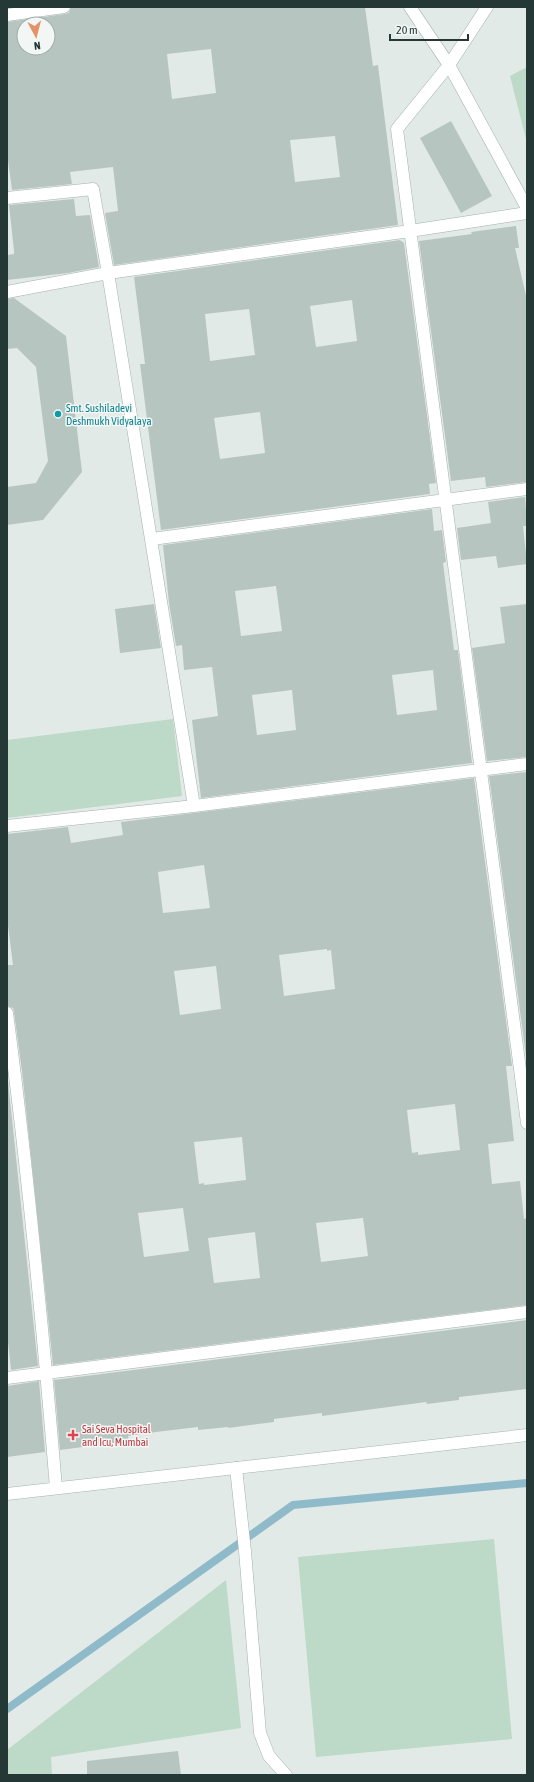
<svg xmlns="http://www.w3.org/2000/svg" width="534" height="1782" font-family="'Asap Condensed',sans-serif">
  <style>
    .green { fill: #bdd9c8 }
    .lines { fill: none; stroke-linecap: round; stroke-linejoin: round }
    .stream { stroke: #8fbaca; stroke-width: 8 }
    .building { fill: #b7c5c1; fill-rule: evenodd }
    .lane-casing { stroke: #a5b1ae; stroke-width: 13 }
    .street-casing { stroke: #a5b1ae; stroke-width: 13 }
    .secondary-casing { stroke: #a2b5b0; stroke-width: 13 }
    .lane { stroke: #fff; stroke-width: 12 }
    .street { stroke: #fff; stroke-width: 12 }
    .secondary { stroke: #fff; stroke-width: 12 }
    .culture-dot { fill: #0f9aa8; stroke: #f2f7f5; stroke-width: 1.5 }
    .health-dot { fill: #e0444e; stroke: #f2f7f5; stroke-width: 1.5 }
    .labels { text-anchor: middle; stroke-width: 3; stroke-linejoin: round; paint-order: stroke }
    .culture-label { font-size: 11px; fill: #0d838f; stroke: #f2f7f5; text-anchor: start }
    .health-label { font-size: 11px; fill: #be3a42; stroke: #f2f7f5; text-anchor: start }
  </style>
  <rect width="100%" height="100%" fill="#e2eae7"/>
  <path class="green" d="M527,67V143L510,76Z
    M173,719L182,796L7,818V740Z
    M494,1539L512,1739L316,1757L298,1557Z
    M226,1580L241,1728L51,1757L52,1775H7V1750Z"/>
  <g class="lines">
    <path class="stream" d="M7,1709L293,1505L527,1483"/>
  </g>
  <path class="building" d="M71,7H365L373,66L378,65L398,225L114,265L105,213L118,211L113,167L70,172L72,184L12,190L7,153V22L65,14L69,13ZM24,24H48V48H24ZM211,49L216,93L172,99L167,54ZM335,136L340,177L295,182L290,140Z
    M451,121L492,196L461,213L420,138Z
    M74,199L76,216L90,215L99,267L68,273L7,280V255L14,254V251L9,205Z
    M516,226L519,248H515L527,300V482L486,487L485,477L451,481L419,241L472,234L471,232Z
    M400,240L404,243L436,483L429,484L430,494L161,530L140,364H145L134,277ZM352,300L357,341L316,347L310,306ZM249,309L255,355L210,361L205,314ZM260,412L265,453L220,459L214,418Z
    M14,298L66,336L82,472L43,520L7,525V487L36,483L48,461L36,367L17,348L7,349V299Z
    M525,497L527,526H523L527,564L498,568L496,556L461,560L457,528L491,523L488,502Z
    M432,509L434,531L442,530L446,562L443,563L454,650H458L472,763L201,798L192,720L218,716L212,667L184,670L182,645L176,646L169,603L163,545ZM276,586L282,631L241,636L235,591ZM433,670L437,710L397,715L392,675ZM292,690L296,730L257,735L252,695Z
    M154,604L161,648L120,653L115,609Z
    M527,604V757L487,761L472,648L505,643L500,607Z
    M527,772V1064L489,776Z
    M474,778L512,1066H506L514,1141L488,1144L492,1184L520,1181L524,1219L527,1218V1305L53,1365L22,1071L14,1012L13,1008L7,1006V965H13L7,918V834L68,827L71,843L123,835L121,822ZM204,865L210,908L163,913L158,872ZM327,949V951L331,950L335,989L284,996L279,955ZM216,966L221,1009L180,1015L174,971ZM455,1104L460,1150L418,1155V1152L412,1153L407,1110ZM242,1137L246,1180L204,1185V1183L199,1184L194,1142ZM183,1208L189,1251L144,1257L138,1213ZM363,1218L368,1256L321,1262L316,1223ZM255,1232L260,1278L214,1283L208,1238Z
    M7,1072L38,1366L11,1370L7,1333Z
    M527,1320V1389L459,1397V1400L427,1404L426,1402L322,1416V1413L274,1419V1422L228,1428V1427L198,1430V1427L156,1432L128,1436L129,1441L60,1450L54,1380Z
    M39,1381L45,1452L7,1457V1386Z
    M178,1751L181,1775H87V1761Z"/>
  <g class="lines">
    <g class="lane-casing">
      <path id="lane" d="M236,1468L245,1551L260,1733L269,1756L286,1775"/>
    </g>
    <g class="street-casing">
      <path id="street" d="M410,7L449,65L527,208
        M487,7L449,65L397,129L527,1123
        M7,15L64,7
        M7,198L93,189L108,273L410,231L527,213
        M7,292L108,273L194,806
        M152,539L527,489
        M7,826L194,806L527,764
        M7,1013C28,1171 43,1330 56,1488
        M7,1378L527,1312"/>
    </g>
    <g class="secondary-casing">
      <path id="secondary" d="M7,1494L527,1435"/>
    </g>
    <use href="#lane" class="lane"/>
    <use href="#street" class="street"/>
    <use href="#secondary" class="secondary"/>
  </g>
  <circle class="culture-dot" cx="58" cy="414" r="4"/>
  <path class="health-dot" d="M71 1429h4v4h4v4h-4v4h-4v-4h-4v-4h4z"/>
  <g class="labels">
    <g class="culture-label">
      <text x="66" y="412">Smt. Sushiladevi<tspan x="66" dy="13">Deshmukh Vidyalaya</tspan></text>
    </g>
    <g class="health-label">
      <text x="82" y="1433">Sai Seva Hospital<tspan x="82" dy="13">and Icu, Mumbai</tspan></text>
    </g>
  </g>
  <rect width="534" height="1782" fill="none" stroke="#243936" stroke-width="16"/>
  <g transform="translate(36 36) rotate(173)"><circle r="19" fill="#f2f7f5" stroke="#a0aba9"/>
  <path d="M0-3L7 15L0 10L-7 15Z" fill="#e39367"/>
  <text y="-6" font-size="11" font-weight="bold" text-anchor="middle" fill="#243936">N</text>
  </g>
  <path d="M390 34v6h78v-6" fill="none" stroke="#243936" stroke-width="2"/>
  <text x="396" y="34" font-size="12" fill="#243936" stroke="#f2f7f5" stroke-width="3" paint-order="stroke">20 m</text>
</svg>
